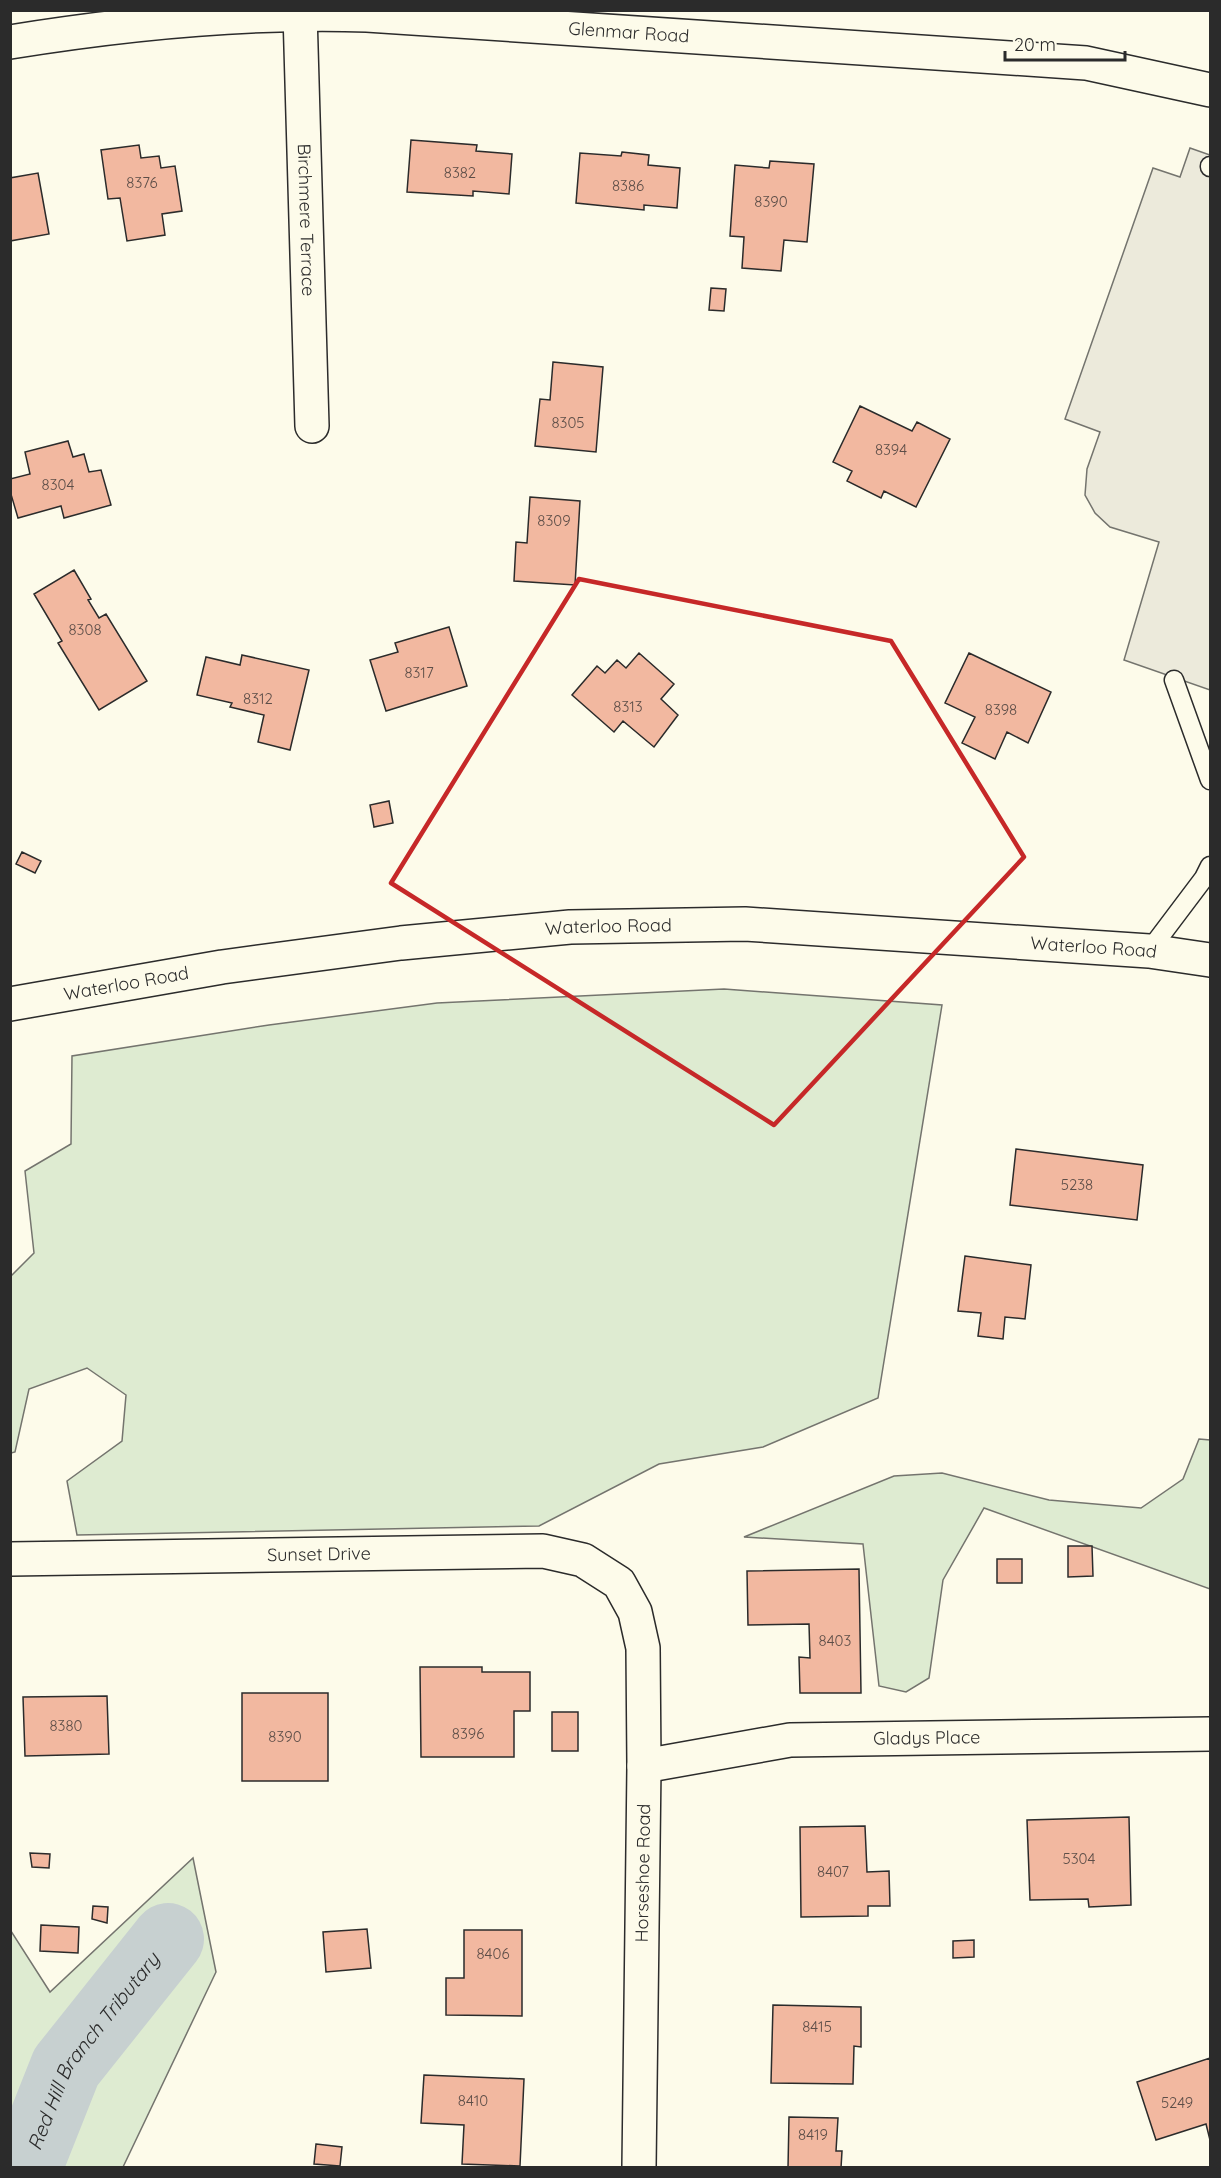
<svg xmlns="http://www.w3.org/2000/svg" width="1221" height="2178" font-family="Quicksand,sans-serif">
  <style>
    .green { fill: #deebd1; stroke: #74746e; stroke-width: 1.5 }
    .parking { fill: #eceadb; stroke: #74746e; stroke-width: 1.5 }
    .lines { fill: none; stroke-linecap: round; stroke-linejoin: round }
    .river { stroke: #c7d0d0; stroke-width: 72 }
    .building { fill: #f2b8a0; stroke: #2b2b2b; stroke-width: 1.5 }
    .service-casing { stroke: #2b2b2b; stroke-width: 21 }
    .minor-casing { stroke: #2b2b2b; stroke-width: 36 }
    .secondary-casing { stroke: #2b2b2b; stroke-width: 36 }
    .service { stroke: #fdfbea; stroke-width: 18 }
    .minor { stroke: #fdfbea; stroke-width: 33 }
    .secondary { stroke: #fdfbea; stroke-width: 33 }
    .marked { fill: none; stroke: #c62828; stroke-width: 4.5; stroke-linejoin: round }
    .labels { text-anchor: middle; stroke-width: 4.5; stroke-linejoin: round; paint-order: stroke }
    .number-label { font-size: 15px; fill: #5d4e48 }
    .street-label { font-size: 18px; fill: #2b2b2b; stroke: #fdfbea }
    .water-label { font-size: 20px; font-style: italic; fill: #2b2b2b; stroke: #fdfbea }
  </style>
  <rect width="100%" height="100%" fill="#fdfbea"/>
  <path class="green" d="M724,989L942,1005L878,1398L763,1447L659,1464L539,1526L77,1535L67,1481L122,1441L126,1395L87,1368L29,1389L15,1452L11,1453V1276L34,1253L25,1171L71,1144L72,1056L269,1025L437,1003Z
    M1199,1439L1210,1440V1589L984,1508L943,1580L929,1678L906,1692L879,1686L863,1544L744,1537L894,1476L942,1473L1049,1500L1141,1508L1183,1479Z
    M193,1858L216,1972L123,2167H11V1931L50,1992Z"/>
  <path class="parking" d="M1190,148L1210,155V690L1124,660L1159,542L1110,527L1095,513L1085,495L1087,469L1100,432L1065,419L1153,168L1180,177Z"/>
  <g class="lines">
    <path class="river" id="s1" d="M26,2168L66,2067L168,1939"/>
  </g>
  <path class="building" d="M411,140L477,145L476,151L512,154L509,194L473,191V196L407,192Z
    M139,145L141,158L159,156L161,168L175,166L182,211L162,214L165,235L127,241L120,198L108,199L101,150Z
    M622,152L649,155L648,165L680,168L677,208L644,205V210L576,203L580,153L621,156Z
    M770,161L814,164L807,242L784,240L781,271L742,268L744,237L730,236L735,165L769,168Z
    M38,173L49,234L10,241V178Z
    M711,288L726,289L724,311L709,310Z
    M553,362L603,367L596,452L535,446L540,399L550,400Z
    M860,406L912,431L917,422L950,439L916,507L884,491L881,498L847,481L852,471L833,462Z
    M68,441L73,457L84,454L89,472L101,470L111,505L64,518L61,506L18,518L10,491V479L30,474L25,452Z
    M530,497L580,501L575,585L514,581L516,542L527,543Z
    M74,570L91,599L88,600L99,618L106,614L147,681L99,710L58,643L62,641L34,594Z
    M449,627L467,686L386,711L370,660L398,652L395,643Z
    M639,653L674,684L661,699L678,715L654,747L623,721L614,732L572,695L597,666L605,673L617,660L626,668Z
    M969,653L1051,692L1028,743L1007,732L995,759L962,743L975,717L945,703Z
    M242,655L309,670L290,750L258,742L264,715L230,707L232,703L197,695L206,657L240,665Z
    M389,801L393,823L374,827L370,805Z
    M22,852L41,861L35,873L16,864Z
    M1016,1149L1143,1165L1137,1220L1010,1205Z
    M965,1256L1031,1265L1025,1319L1005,1317L1003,1339L978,1336L981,1313L958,1311Z
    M1068,1546H1092L1093,1576L1068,1577Z
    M997,1559H1022V1583H997Z
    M859,1569L861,1693H800L799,1657L810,1658L809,1624L748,1625L747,1571Z
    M420,1667H482V1672H530V1711H514V1757H421Z
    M242,1693H328V1781H242Z
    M107,1696L109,1754L25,1756L23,1697Z
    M552,1712H578V1751H552Z
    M1129,1817L1131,1905L1089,1907L1088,1899L1030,1900L1027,1820Z
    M865,1826L867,1872L889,1871L890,1906H868V1916L801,1917L800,1827Z
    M30,1853L50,1854L49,1868L32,1867Z
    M93,1906L108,1907L107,1923L92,1919Z
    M41,1925L79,1927L78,1953L40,1951Z
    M367,1929L371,1968L326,1972L323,1932Z
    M464,1930H522V2016L446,2015V1978H464Z
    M974,1940V1957L953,1958V1941Z
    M773,2005L861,2007V2047L854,2046L853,2084L771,2083Z
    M1210,2058V2140L1206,2124L1156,2140L1137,2082Z
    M424,2075L524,2079L520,2166L462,2164L464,2125L421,2123Z
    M789,2117L838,2118L836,2151H842L841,2168H788Z
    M316,2144L342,2147L340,2166L314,2164Z"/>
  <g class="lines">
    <g class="service-casing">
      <path id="service" d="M1210,166V167
        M1174,680L1210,780
        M1149,951L1204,878L1210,866"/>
    </g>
    <g class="minor-casing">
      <g id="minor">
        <path id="s2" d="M300,13L312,426"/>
        <path id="s3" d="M10,42C128,23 248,11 367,15L1086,63L1210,90"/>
        <path id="s4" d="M10,1559L543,1551L583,1560L619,1583L635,1612L643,1648L644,1766L639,2168"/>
        <path id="s5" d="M644,1766L790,1740L1210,1734"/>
      </g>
    </g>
    <g class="secondary-casing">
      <g id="secondary">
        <path id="s6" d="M10,1004L222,967L401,943L570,927L745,924L1149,951L1210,960"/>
      </g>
    </g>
    <use href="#service" class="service"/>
    <use href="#minor" class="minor"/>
    <use href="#secondary" class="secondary"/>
  </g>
  <path class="marked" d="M579,579L891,641L1024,857L774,1125L391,883Z"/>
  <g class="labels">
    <g class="number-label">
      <text x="460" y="178">8382</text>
      <text x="142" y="188">8376</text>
      <text x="628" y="191">8386</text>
      <text x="771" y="207">8390</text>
      <text x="568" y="428">8305</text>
      <text x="891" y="455">8394</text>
      <text x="58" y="490">8304</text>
      <text x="554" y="526">8309</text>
      <text x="85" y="635">8308</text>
      <text x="419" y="678">8317</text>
      <text x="258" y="704">8312</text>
      <text x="628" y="712">8313</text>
      <text x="1001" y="715">8398</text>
      <text x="1077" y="1190">5238</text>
      <text x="835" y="1646">8403</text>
      <text x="66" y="1731">8380</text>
      <text x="468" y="1739">8396</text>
      <text x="285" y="1742">8390</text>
      <text x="1079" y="1864">5304</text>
      <text x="833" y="1877">8407</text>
      <text x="493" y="1959">8406</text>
      <text x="817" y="2032">8415</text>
      <text x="473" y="2106">8410</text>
      <text x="1177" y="2108">5249</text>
      <text x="813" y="2140">8419</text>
    </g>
    <g class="street-label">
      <text dy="6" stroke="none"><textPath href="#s3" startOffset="621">Glenmar Road</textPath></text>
      <text dy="6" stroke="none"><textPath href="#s2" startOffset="207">Birchmere Terrace</textPath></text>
      <text dy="6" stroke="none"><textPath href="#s6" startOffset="604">Waterloo Road</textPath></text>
      <text dy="6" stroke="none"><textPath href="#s6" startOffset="1090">Waterloo Road</textPath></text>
      <text dy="6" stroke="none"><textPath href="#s6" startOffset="118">Waterloo Road</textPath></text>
      <text dy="6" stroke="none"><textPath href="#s4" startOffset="309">Sunset Drive</textPath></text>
      <text dy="6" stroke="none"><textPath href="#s5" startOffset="285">Gladys Place</textPath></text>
      <text transform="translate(643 1873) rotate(-89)" y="6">Horseshoe Road</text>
    </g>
    <g class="water-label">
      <text dy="7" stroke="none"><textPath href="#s1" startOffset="136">Red Hill Branch Tributary</textPath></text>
    </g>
  </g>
  <rect width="1221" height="2178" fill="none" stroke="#2b2b2b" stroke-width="24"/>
  <path d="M1005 51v9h120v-9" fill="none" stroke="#2b2b2b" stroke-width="3"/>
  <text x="1014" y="51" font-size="18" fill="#2b2b2b" stroke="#fdfbea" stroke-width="4.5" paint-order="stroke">20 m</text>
</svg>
